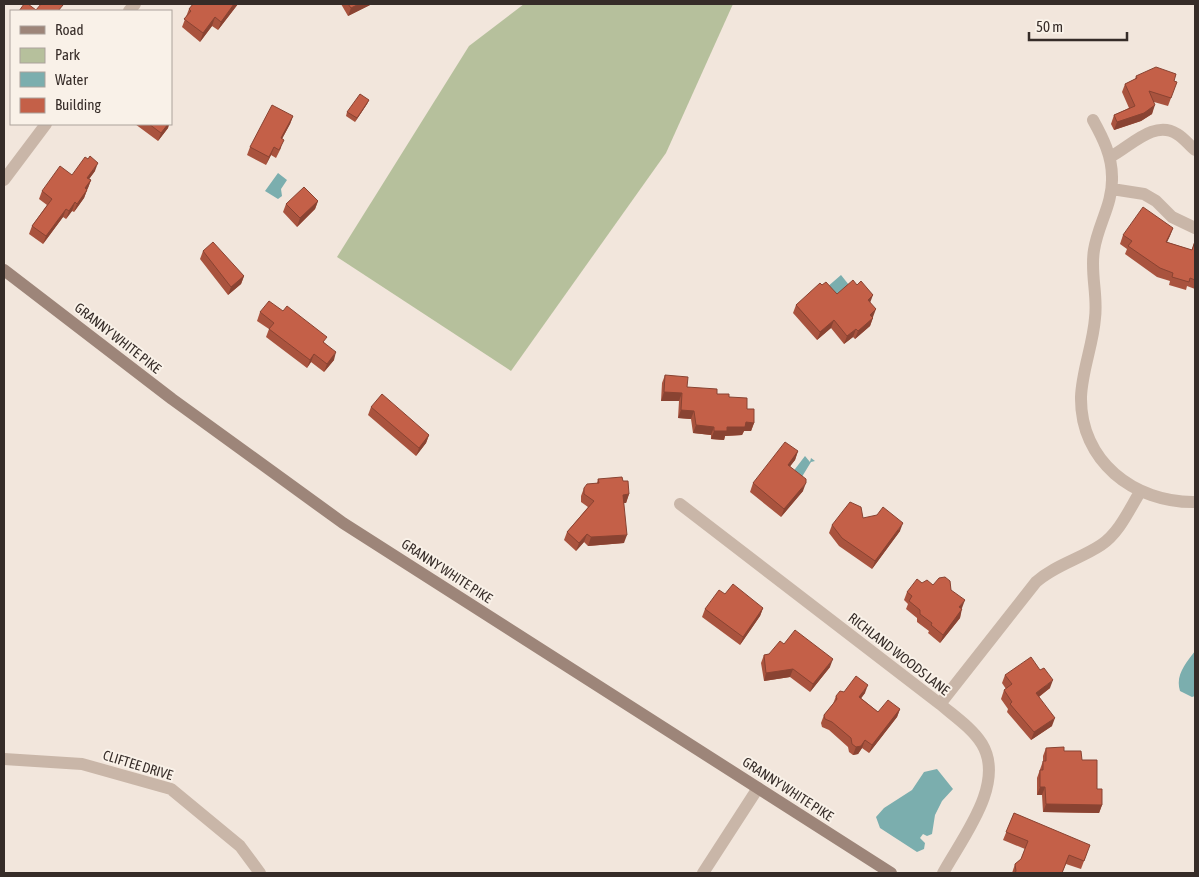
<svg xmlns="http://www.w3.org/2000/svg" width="1199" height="877" font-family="'Asap Condensed',sans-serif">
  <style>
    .green { fill: #b6c09c }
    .water { fill: #7baeae }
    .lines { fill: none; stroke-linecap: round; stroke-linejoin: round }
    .street { stroke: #c9b6a8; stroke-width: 12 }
    .secondary { stroke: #9d8579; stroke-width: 12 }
    .wall { fill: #a9533e }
    .shaded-wall { fill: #894332 }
    .building { fill: #c46048; stroke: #894332 }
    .labels { text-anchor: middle; stroke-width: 4; stroke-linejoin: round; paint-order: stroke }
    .street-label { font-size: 14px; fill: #362c28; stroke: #f9f1e8 }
  </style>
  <rect width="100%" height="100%" fill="#f2e6dc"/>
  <path class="green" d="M524,4H733L666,153L511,371L337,257L469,46Z"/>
  <path class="water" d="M278,173L287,180L281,189L282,196L278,199L265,191Z
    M841,275L849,285L835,297L826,288Z
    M805,456L810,462L811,458L815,461L811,462L800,480L792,473Z
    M1195,651V696L1192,697L1180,691C1175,675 1186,663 1195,651Z
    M937,769L953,789L942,801L935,815L932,834L927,836L923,834L920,838L925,843L924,849L917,852L880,828L876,817L884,808L912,790L924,772Z"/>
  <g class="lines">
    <path class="street" d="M129,11L135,4
      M1093,120C1103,138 1112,156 1112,177C1113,204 1098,224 1094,250C1090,273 1098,295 1095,318C1093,345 1082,370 1081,397C1080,461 1134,503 1195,502
      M1110,157C1130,147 1154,119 1177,134C1184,138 1189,145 1195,150
      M4,180L46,124
      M1112,189L1144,194L1156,201L1172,217L1195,228
      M680,504L940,704C954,716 972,728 982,744C1006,784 962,838 943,873
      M940,704L1036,582C1055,565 1080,559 1101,545C1119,533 1129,510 1140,492
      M4,759L82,764L171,789L240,846L260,873
      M703,873L758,788"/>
    <path class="secondary" d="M4,270L172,399L343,523L891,873"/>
  </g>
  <path class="wall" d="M238,4L218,30L212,26L200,42L182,27L189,9Z
    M341,4H372L348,16Z
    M1136,76L1174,81L1171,98L1168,106L1154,102L1152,114L1141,121L1114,130L1111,124L1114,115L1129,108L1122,92L1125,84L1135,79Z
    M369,100L367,104L355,122L346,116L347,112Z
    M293,116L290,124L282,139L281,148L276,158L271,155L266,165L247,155L250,147Z
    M135,124H169L168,128L158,141Z
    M95,171L89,179L91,180L84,198L74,212L72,211L66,219L63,217L43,244L29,234L32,226L47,205L39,199L42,191L72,175Z
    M318,201L315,209L297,227L283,212L286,204Z
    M1173,228L1167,242L1192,250L1195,240V289L1187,286L1186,290L1169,285L1170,281L1157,277L1125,254L1127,249L1120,244L1123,235Z
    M203,251L244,276L241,284L228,295L200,259Z
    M822,285L837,294L870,302L873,317L870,326L855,339L853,337L844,344L831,328L817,340L793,313L796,305Z
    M260,312L325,343L334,360L324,372L311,362L307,368L266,337L269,329L257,321Z
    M665,375L687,387L729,397L747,409L754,423L751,431H744L742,435L725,436L724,440L711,439V435L693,433L691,419L678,418L679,401H661L662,383Z
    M371,407L429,435L426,443L416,456L368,415Z
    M798,451L795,460L790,466L803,491L781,517L750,492L753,483Z
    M598,479L623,481L629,494L626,503H624V543L588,546L584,542L576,551L564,540L567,532L588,507L581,502V496L584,488L597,483Z
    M863,518L900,531L872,569L839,546L829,533L832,525Z
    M922,583L951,590L961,609L960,618L940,643L928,633L929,631L917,622V618L906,609L908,604L904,600L907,592Z
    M725,594L763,608L760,616L740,645L702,617L705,609Z
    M784,644L830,667L810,692L790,677L764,681L761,663L764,655L769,654Z
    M1005,675L1050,688L1039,697L1052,726L1031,740L1007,712L1008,709L1001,699L1004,690L1006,689L1002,683Z
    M865,693L861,698L878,712L900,709L897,717L869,753L862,748L858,754L853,755L849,752L848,747L829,730L822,727L821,723L824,715L833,704L836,696Z
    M1046,748L1064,751L1082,760L1097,789L1102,805L1099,813L1043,812L1042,795H1037V778L1043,761V756Z
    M1014,813L1087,853L1081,869L1066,864L1062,873H1012L1015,864L1021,859L1025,849L1003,840Z"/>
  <path class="shaded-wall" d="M234,4H238L218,30L221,22Z
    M359,4H372L348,16L351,8Z
    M215,17L212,26L200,42L203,33Z
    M369,100L367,104L355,122L357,118Z
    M1155,105L1152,114L1141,121L1114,130L1117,122Z
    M293,116L290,124L278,146L281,138Z
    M168,124H169L168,128L158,141L161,133Z
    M274,147L271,155L266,165L269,157Z
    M98,163L95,171L84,186L87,178Z
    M91,180L88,188L82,197L85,188Z
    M87,190L84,198L74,212L77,204Z
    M318,201L315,209L297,227L300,218Z
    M75,202L72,211L66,219L69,211Z
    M66,209L63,217L43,244L46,236Z
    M1173,228L1170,236L1163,250L1166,242Z
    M244,276L241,284L228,295L231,287Z
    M873,295L870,303L868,300Z
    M876,309L873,317L867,323L870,315Z
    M873,318L870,326L855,339L858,331Z
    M834,320L831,328L817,340L820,332Z
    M856,329L853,337L844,344L847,336Z
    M336,352L334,360L324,372L327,364Z
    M314,354L311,362L307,368L310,360Z
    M664,392L682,393L679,401H661Z
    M681,410L694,411L691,419L678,418Z
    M746,422L754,423L751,431H744L742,435L725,436L724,440L711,439L714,431Z
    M696,425L714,427L711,435L693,433Z
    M429,435L426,443L416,456L419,448Z
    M798,451L795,460L785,473L788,465Z
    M806,483L803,491L781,517L784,509Z
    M629,494L626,503H620L623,495Z
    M903,523L900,531L872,569L875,561Z
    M587,534L584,542L576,551L579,543Z
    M627,535L624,543L588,546L591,537Z
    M965,600L962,608L956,615L959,607Z
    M763,608L760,616L740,645L743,637Z
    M962,609L960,618L940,643L943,635Z
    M833,659L830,667L810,692L813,684Z
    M793,669L790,677L764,681L766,673Z
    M1053,680L1050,688L1033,701L1036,693Z
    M868,685L865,693L856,705L859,697Z
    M900,709L897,717L869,753L872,745Z
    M1055,718L1052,726L1031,740L1034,732Z
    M865,740L862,748L858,754L853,755L856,747Z
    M1040,787H1045L1042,795H1037Z
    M1046,804L1102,805L1099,813L1043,812Z"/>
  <path class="building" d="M24,4H28L36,10L41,4H61L63,5L58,11H19Z
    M193,4H234L221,22L215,17L203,33L184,19L191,11L189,9Z
    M348,4H359L351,8Z
    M1156,67L1176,74L1174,81L1177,82L1171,98L1149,91L1155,105L1144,113L1117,122L1114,115L1135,106L1125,84L1137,78L1136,76Z
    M360,94L369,100L357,118L347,112Z
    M272,105L293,116L281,138L284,140L279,150L274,147L269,157L250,147Z
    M149,124H168L161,133Z
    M90,156L98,163L87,178L91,180L85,188L87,190L77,204L75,202L69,211L66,209L46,236L32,226L52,199L42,191L60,166L72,175L85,157L88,159Z
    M304,187L318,201L300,218L286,204Z
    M1143,207L1173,228L1166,242L1192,250L1195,241V280L1190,278L1189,282L1172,277L1173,273L1160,268L1128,246L1132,241L1123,235Z
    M213,242L244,276L231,287L203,251Z
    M853,280L857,285L861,281L873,295L868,300L876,309L870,315L873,318L858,331L856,329L847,336L834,320L820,332L796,305L820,283L822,285L826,282L837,294Z
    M269,301L283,311L287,306L327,337L323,342L336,352L327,364L314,354L310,360L269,329L274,323L260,312Z
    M665,375L688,377L687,387L717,389V394H729V397L747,398V409H754V423L746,422L745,427H727V431H714V427L696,425L694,411L681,410L682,393L664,392Z
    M382,394L429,435L419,448L371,407Z
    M785,442L798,451L788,465L806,479V483L784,509L753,483Z
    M622,477L623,481H628L629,494L623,495L627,535L591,537L587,534L579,543L567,532L594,501L584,494V488L587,484L599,483L598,479Z
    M850,502L861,507L863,518L877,515L883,507L903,523L875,561L842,538L832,525Z
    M945,577L950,581L951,590L965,600L959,607L962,609L943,635L931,625L932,623L920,614V610L909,601L912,596L907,592L917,579L922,583L927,580L933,585L939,578Z
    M733,584L763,608L743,637L705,609L719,590L725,594Z
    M795,630L833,659L813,684L793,669L766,673L764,655L769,654L780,641L784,644Z
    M1031,657L1040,670L1044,668L1053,680L1036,693L1055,718L1034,732L1010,704L1012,702L1004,690L1012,684L1005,675Z
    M856,676L868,685L859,697L878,712L888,700L900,709L872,745L865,740L861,746L856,747L852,744L851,738L832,722L825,719L824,715L837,699L836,696L840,691L844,692Z
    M1064,747V751H1081L1082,760H1097V789H1102V805L1046,804L1045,787H1040V770H1043V761H1046V748Z
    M1014,813L1090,845L1084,861L1069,855L1062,873H1015L1016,871L1015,864L1021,859L1028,841L1006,832Z"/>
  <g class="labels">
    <g class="street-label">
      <text transform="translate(118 338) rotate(38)" y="5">GRANNY WHITE PIKE</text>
      <text transform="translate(447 571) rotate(33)" y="5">GRANNY WHITE PIKE</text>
      <text transform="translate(899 654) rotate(38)" y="5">RICHLAND WOODS LANE</text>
      <text transform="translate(138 765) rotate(17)" y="5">CLIFTEE DRIVE</text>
      <text transform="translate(788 789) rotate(33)" y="5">GRANNY WHITE PIKE</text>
    </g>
  </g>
  <rect width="1199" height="877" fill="none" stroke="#362c28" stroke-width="10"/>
  <rect x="10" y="10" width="162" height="115" fill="#f9f1e8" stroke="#aba29b"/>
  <rect x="20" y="26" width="25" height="8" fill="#9d8579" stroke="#aba29b"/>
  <text x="55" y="35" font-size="15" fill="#362c28">Road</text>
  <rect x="20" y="48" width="25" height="15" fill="#b6c09c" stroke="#aba29b"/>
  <text x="55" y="60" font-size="15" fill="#362c28">Park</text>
  <rect x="20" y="72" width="25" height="15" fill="#7baeae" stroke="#aba29b"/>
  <text x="55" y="85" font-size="15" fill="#362c28">Water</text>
  <rect x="20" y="98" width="25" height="15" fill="#c46048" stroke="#aba29b"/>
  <text x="55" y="110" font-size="15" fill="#362c28">Building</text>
  <path d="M1029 32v8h98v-8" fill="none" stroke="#362c28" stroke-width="2.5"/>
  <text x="1036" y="32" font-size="15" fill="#362c28" stroke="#f9f1e8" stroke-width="4" paint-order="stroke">50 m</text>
</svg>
